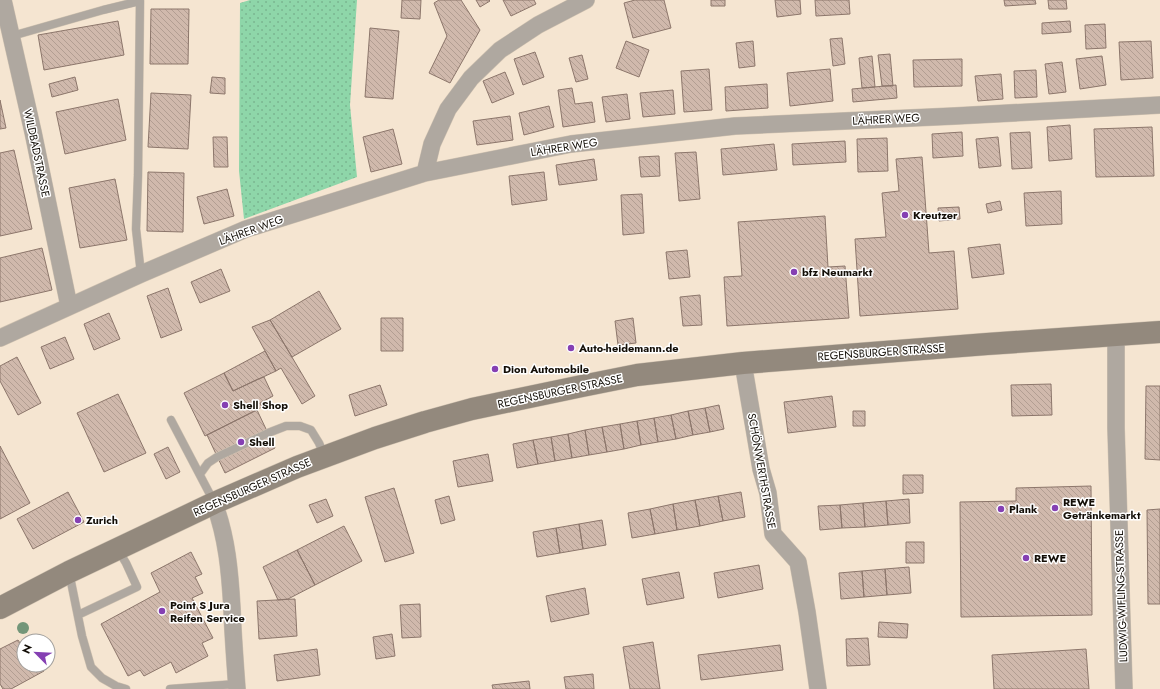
<svg xmlns="http://www.w3.org/2000/svg" width="1160" height="689" font-family="Jost,sans-serif">
  <style>
    .grass { fill: url(#grass-dots) }
    .building { fill: url(#building-back-hatch); stroke: #8c766b }
    .lines { fill: none; stroke-linecap: round; stroke-linejoin: round }
    .lane-casing { stroke: #d1c3b1; stroke-width: 9 }
    .street-casing { stroke: #d1c3b1; stroke-width: 18 }
    .secondary-casing { stroke: #d1c3b1; stroke-width: 23 }
    .lane { stroke: #afa8a0; stroke-width: 8 }
    .street { stroke: #afa8a0; stroke-width: 17 }
    .secondary { stroke: #93897d; stroke-width: 22 }
    .tree { fill: #739679 }
    .poi-dot { fill: #8540b3; stroke: #fff; stroke-width: 1.5 }
    .labels { text-anchor: middle; stroke-width: 3; stroke-linejoin: round; paint-order: stroke }
    .street-label { font-size: 11px; fill: #130e07; stroke: #fff }
    .poi-label { font-size: 11px; font-weight: bold; fill: #130e07; stroke: #fff; text-anchor: start }
  </style>
  <defs>
    <pattern id="grass-dots" width="8" height="8" patternUnits="userSpaceOnUse"><rect width="8" height="8" fill="#8ed6a9"/><path d="M2 2h.1M6 6h.1" fill="none" stroke="#7ab690" stroke-width="1.8" stroke-linecap="round"/></pattern>
    <pattern id="building-back-hatch" width="6" height="6" patternUnits="userSpaceOnUse"><rect width="6" height="6" fill="#d0b9ac"/><path d="M-1 5l2 2M0 0l6 6M5-1l2 2" fill="none" stroke="#b29e92"/></pattern>
  </defs>
  <rect width="100%" height="100%" fill="#f5e5d1"/>
  <path class="grass" d="M250,0H357L350,105L357,177L244,219L239,171L240,3Z"/>
  <path class="building" d="M402,0H421L420,19L401,18Z
    M439,0H461L480,30L450,83L429,73L447,36L434,3Z
    M476,0H489L490,1L480,7Z
    M503,0H534L536,4L511,16Z
    M635,0H664L671,28L633,38L624,3Z
    M711,0H725V6H711Z
    M775,0H800L801,14L777,17Z
    M815,0H849L850,14L816,16Z
    M1004,0H1035L1036,4L1005,6Z
    M1048,0H1066L1067,9H1049Z
    M151,9H189L188,64H150Z
    M118,21L124,55L44,70L38,35Z
    M1070,21L1071,32L1042,34V23Z
    M1105,24L1106,48L1086,49L1085,25Z
    M370,28L399,31L393,99L365,97Z
    M842,38L845,64L833,66L830,39Z
    M626,41L649,50L639,77L616,68Z
    M753,41L755,66L739,68L736,43Z
    M1151,41L1153,78L1121,80L1119,42Z
    M535,52L544,77L523,85L514,59Z
    M890,54L893,86H882L878,55Z
    M582,55L588,79L576,82L569,58Z
    M872,56L875,87L862,88L859,58Z
    M1102,56L1106,85L1080,89L1076,59Z
    M962,59V86L914,87L913,60Z
    M1062,62L1066,92L1049,94L1045,64Z
    M709,69L712,110L684,112L681,71Z
    M830,69L833,101L790,106L787,73Z
    M1036,70L1037,97L1015,98L1014,71Z
    M505,72L514,94L492,103L483,81Z
    M1001,74L1003,99L978,101L975,76Z
    M75,77L78,90L52,97L49,84Z
    M212,77L225,78V94L210,93Z
    M767,84L768,108L726,111L725,87Z
    M896,85L897,98L853,102L852,89Z
    M572,88L575,104L592,102L595,122L563,127L558,90Z
    M673,90L675,114L643,117L640,93Z
    M151,93L191,95L188,149L148,147Z
    M627,94L630,119L606,122L602,97Z
    M118,99L126,140L65,154L56,112Z
    M0,100L6,128L0,129Z
    M549,106L554,127L524,135L519,113Z
    M510,116L513,140L477,145L473,121Z
    M1070,125L1072,159L1049,161L1047,127Z
    M1152,127L1154,176L1096,177L1094,129Z
    M393,129L402,164L371,172L363,137Z
    M962,132L963,156L933,158L932,134Z
    M1030,132L1032,168L1012,169L1010,133Z
    M213,137H227L228,167H214Z
    M998,137L1001,166L979,168L976,139Z
    M887,138L888,171L858,172L857,139Z
    M845,141L846,162L793,165L792,144Z
    M774,144L777,170L723,175L721,149Z
    M14,150L32,229L0,236V153Z
    M696,152L700,199L679,201L675,153Z
    M659,156L660,176L641,177L639,157Z
    M922,157L929,253L954,251L958,309L860,316L855,239L886,237L882,193L899,191L896,159Z
    M594,159L597,180L559,185L556,165Z
    M148,172L184,173L183,232L147,231Z
    M544,172L547,200L512,205L509,176Z
    M115,179L127,240L80,248L69,188Z
    M227,189L234,216L204,224L197,197Z
    M1061,191L1062,224L1026,226L1024,193Z
    M642,194L644,233L623,235L621,195Z
    M1000,201L1002,210L988,213L986,204Z
    M959,207L960,219L939,221L938,208Z
    M825,216L828,267L845,266L849,318L727,326L724,277L742,276L738,222Z
    M1000,244L1004,274L972,278L968,248Z
    M42,248L52,290L0,302V258Z
    M687,250L690,277L669,279L666,252Z
    M221,269L230,291L200,303L191,282Z
    M168,288L182,330L161,338L147,296Z
    M319,291L341,329L292,357L270,320Z
    M700,295L702,325L683,326L680,297Z
    M109,313L120,339L94,350L84,324Z
    M381,318H403V351H381Z
    M633,318L636,343L618,345L615,321Z
    M270,320L315,396L302,404L281,368L276,371L252,327Z
    M65,337L74,359L50,369L41,347Z
    M265,351L276,371L233,391L224,373Z
    M17,357L41,403L18,415L0,381V366Z
    M224,373L233,391L258,379L264,377L273,396L260,403L262,407L205,436L184,393Z
    M1051,384L1052,415L1012,416L1011,385Z
    M380,385L387,405L355,416L349,395Z
    M1146,386H1160V460L1145,459Z
    M118,394L146,453L104,472L77,413Z
    M832,396L836,427L788,433L784,402Z
    M719,405L724,429L710,432L705,408Z
    M705,408L710,432L693,435L688,411Z
    M257,410L275,448L225,473L207,435Z
    M688,411L693,435L676,439L671,415Z
    M853,411H865V426H853Z
    M671,415L676,439L658,442L654,418Z
    M654,418L658,442L641,445L637,421Z
    M637,421L641,445L624,449L620,424Z
    M620,424L624,449L607,452L602,427Z
    M602,427L607,452L589,455L585,430Z
    M585,430L589,455L572,458L568,434Z
    M568,434L572,458L555,461L551,437Z
    M551,437L555,461L538,464L533,440Z
    M533,440L538,464L517,468L513,444Z
    M0,446L30,503L0,519Z
    M168,447L180,472L166,479L154,454Z
    M488,454L493,481L458,487L453,461Z
    M903,475H923V493L903,494Z
    M1091,486L1092,615L961,617L960,502L1016,501V488Z
    M394,488L414,553L385,562L365,497Z
    M68,492L84,522L33,549L17,519Z
    M741,492L745,517L723,521L718,496Z
    M449,496L455,520L441,524L435,500Z
    M718,496L723,521L700,526L695,500Z
    M326,499L333,516L317,523L309,505Z
    M909,499L910,523L888,525L886,501Z
    M695,500L700,526L677,530L673,504Z
    M886,501L888,525L865,527L863,503Z
    M863,503L865,527L842,528L840,505Z
    M673,504L677,530L655,534L650,509Z
    M840,505L842,528L820,530L818,506Z
    M650,509L655,534L632,538L628,513Z
    M1160,509V604H1148L1147,510Z
    M602,520L606,545L583,549L579,524Z
    M579,524L583,549L560,553L556,528Z
    M344,526L362,561L315,585L297,550Z
    M556,528L560,553L537,557L533,532Z
    M906,542H924V563H906Z
    M297,550L315,585L288,599L278,600L263,567Z
    M191,552L202,574L195,577L203,593L192,598L213,638L202,643L208,656L176,673L171,662L144,676L140,670L128,676L101,624L160,592L151,573Z
    M759,565L763,589L718,598L714,573Z
    M909,567L911,593L887,595L885,569Z
    M885,569L887,595L864,597L862,571Z
    M862,571L864,597L841,599L839,573Z
    M679,572L684,598L647,605L642,579Z
    M585,588L589,614L551,622L546,596Z
    M295,599L297,636L259,639L257,601Z
    M420,604L421,637L402,638L400,605Z
    M879,622L908,624L907,638L878,637Z
    M392,634L395,656L376,659L373,637Z
    M868,638L870,665L847,666L846,639Z
    M18,640L24,649V665H41L44,671L11,689H3L0,684V649Z
    M653,642L660,689H630L623,647Z
    M780,645L783,670L701,680L698,655Z
    M317,649L320,675L277,681L274,655Z
    M1086,649L1089,689H994L992,655Z
    M593,674L594,689H566L564,677Z
    M529,681L530,689H493L492,685Z"/>
  <g class="lines">
    <g class="lane-casing">
      <path id="lane" d="M12,36L103,10L140,1L138,175L136,229L141,274
        M171,420L214,502
        M200,474L208,463L217,457L268,433L286,426H300L311,430L319,443L324,455
        M69,572L82,636L91,667L102,678L116,686L126,689
        M78,615L137,587L126,563L118,550
        M170,689L236,684"/>
    </g>
    <g class="street-casing">
      <path id="street" d="M3,0L33,132L69,306
        M425,173L432,144L448,109L471,78L500,50L538,25L586,0
        M1116,335V428L1124,689
        M0,338L141,274L246,229L425,173L571,144L735,126L955,116L1160,105
        M743,363L761,469L768,493L773,534L798,562L807,612L818,689
        M214,503C227,537 230,573 232,609C233,636 235,662 237,689"/>
    </g>
    <g class="secondary-casing">
      <path id="secondary" d="M0,608L69,572L214,503L297,467L375,438L425,422L472,409L582,386L637,375L743,363L987,344L1160,332"/>
    </g>
    <use href="#lane" class="lane"/>
    <use href="#street" class="street"/>
    <use href="#secondary" class="secondary"/>
  </g>
  <circle class="tree" cx="23" cy="628" r="6"/>
  <g class="poi-dot">
    <circle cx="905" cy="215" r="4"/>
    <circle cx="794" cy="272" r="4"/>
    <circle cx="571" cy="348" r="4"/>
    <circle cx="495" cy="369" r="4"/>
    <circle cx="225" cy="405" r="4"/>
    <circle cx="241" cy="442" r="4"/>
    <circle cx="1055" cy="508" r="4"/>
    <circle cx="1001" cy="509" r="4"/>
    <circle cx="78" cy="520" r="4"/>
    <circle cx="1026" cy="558" r="4"/>
    <circle cx="162" cy="611" r="4"/>
  </g>
  <g class="labels">
    <g class="street-label">
      <text transform="translate(886 119) rotate(-3)" y="4">LÄHRER WEG</text>
      <text transform="translate(564 147) rotate(-9)" y="4">LÄHRER WEG</text>
      <text transform="translate(37 153) rotate(78)" y="4">WILDBADSTRASSE</text>
      <text transform="translate(251 230) rotate(-20)" y="4">LÄHRER WEG</text>
      <text transform="translate(881 352) rotate(-4)" y="4">REGENSBURGER STRASSE</text>
      <text transform="translate(560 391) rotate(-12)" y="4">REGENSBURGER STRASSE</text>
      <text transform="translate(762 471) rotate(80)" y="4">SCHÖNWERTHSTRASSE</text>
      <text transform="translate(252 487) rotate(-24)" y="4">REGENSBURGER STRASSE</text>
      <text transform="translate(1121 596) rotate(-92)" y="4">LUDWIG-WIFLING-STRASSE</text>
    </g>
    <g class="poi-label">
      <text x="913" y="219">Kreutzer</text>
      <text x="802" y="276">bfz Neumarkt</text>
      <text x="579" y="352">Auto-heidemann.de</text>
      <text x="503" y="373">Dion Automobile</text>
      <text x="233" y="409">Shell Shop</text>
      <text x="249" y="446">Shell</text>
      <text x="1063" y="506">REWE<tspan x="1063" dy="13">Getränkemarkt</tspan></text>
      <text x="1009" y="513">Plank</text>
      <text x="86" y="524">Zurich</text>
      <text x="1034" y="562">REWE</text>
      <text x="170" y="609">Point S Jura<tspan x="170" dy="13">Reifen Service</tspan></text>
    </g>
  </g>
  <g transform="translate(36 653) rotate(294)"><circle r="19" fill="#ffffff" stroke="#a19f9c"/>
  <path d="M0-3L7 15L0 10L-7 15Z" fill="#8540b3"/>
  <text y="-6" font-size="11" font-weight="bold" text-anchor="middle" fill="#130e07">N</text>
  </g>
</svg>
